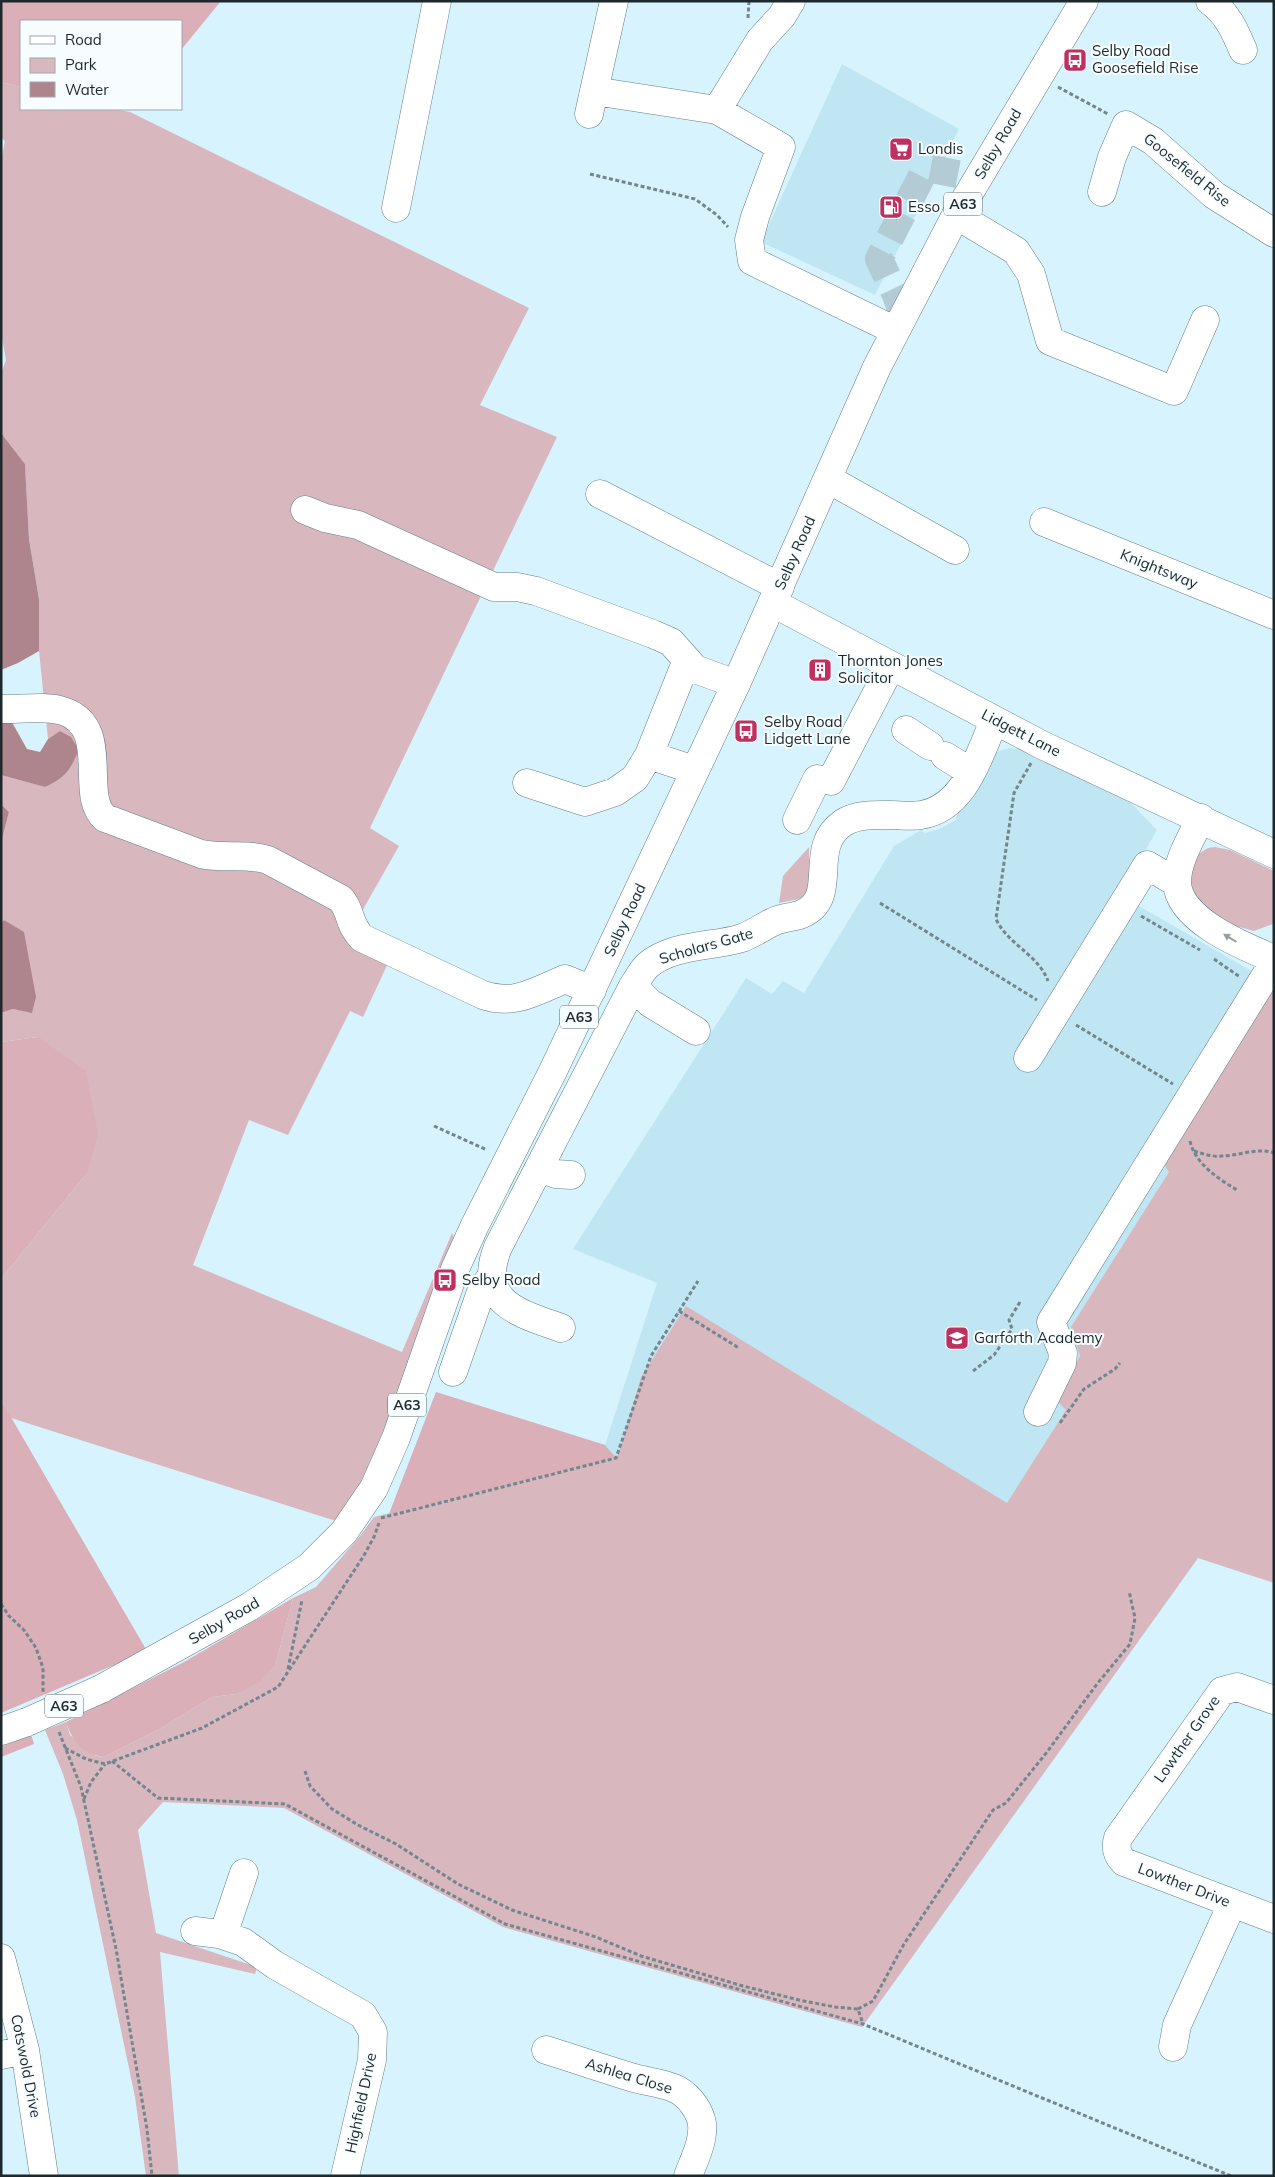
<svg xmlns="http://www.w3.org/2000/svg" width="1275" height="2177" font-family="Mulish,sans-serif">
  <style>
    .built { fill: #c1e6f3 }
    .green { fill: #d8b8be }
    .forest { fill: #dbafb7 }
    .water { fill: #af858d }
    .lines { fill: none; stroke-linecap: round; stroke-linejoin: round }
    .minor-tunnel { stroke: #b2cbd4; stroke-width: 28; stroke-dasharray: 28 14; stroke-linecap: butt }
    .minor-casing { stroke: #647f87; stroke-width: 29 }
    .major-casing { stroke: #647f87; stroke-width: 29 }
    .highway-casing { stroke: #647f87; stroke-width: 29 }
    .path { stroke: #73868d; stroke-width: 3; stroke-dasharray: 4 2.5; stroke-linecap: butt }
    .minor { stroke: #fff; stroke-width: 28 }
    .major { stroke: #fff; stroke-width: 28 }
    .highway { stroke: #fff; stroke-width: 28 }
    .highway-bridge-casing { stroke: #647f87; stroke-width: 29; stroke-linecap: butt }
    .highway-bridge { stroke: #fff; stroke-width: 28 }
    .oneway { fill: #999ea0 }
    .labels { text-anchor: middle; stroke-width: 4; stroke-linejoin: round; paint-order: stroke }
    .shield { fill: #f7fdff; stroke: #5e686b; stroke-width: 1 }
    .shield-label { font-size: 14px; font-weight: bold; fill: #1d282c }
    .poi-label { font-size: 15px; fill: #1d282c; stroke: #f7fdff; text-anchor: start }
    .street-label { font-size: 15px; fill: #1d282c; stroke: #f7fdff }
  </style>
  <rect width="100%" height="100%" fill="#d7f4fe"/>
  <path class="built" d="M842,64L959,129L875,295L761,242Z
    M1009,748L1019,749L1126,798L1157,830L1120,895L1274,984V1583L1198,1558L862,2027L503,1927L389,1514L436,1392L605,1445L657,1283L573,1249L746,978L772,994L783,981L804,993L894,846L921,830L925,833L939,829L956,820L959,806L990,758L999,751Z"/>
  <path class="green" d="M1,82L21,87V109H115L130,112L529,308L480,405L557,437L370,828L399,846L361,913L360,921L396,946L363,1017L350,1011L288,1135L249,1120L193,1265L402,1352L452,1233L455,1240L390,1421L370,1469L336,1521L11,1418L1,1400V1279L87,1173L38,1037L1,1042V1013L13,1009L32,1012L4,920L1,923V843L9,812L1,804V775L46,787L61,731L48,739L39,651V599L29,539L25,464L1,433V373L6,360L1,333V160L5,141L1,138Z
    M809,847V860L814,874L806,895L799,899L779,903L783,876Z
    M1215,847L1230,850L1274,871L1273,924L1254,931L1236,926L1198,903L1188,888L1193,857L1208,848Z
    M1274,985V1583L1198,1558L862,2027L503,1927L284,1808L163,1802L138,1830L156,1933L257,1967L255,1974L160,1952L179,2176H146L135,2097L77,1820L63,1774L45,1730L66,1722L70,1735L96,1756L104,1757L160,1729L212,1697L236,1694L276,1663L293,1598L316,1587L360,1536L374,1517L618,1455L641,1377L686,1306L1007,1503L1066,1410L1055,1399L1080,1356L1071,1327L1169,1172L1161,1160Z"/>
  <path class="forest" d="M1,1H221L181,50V21H21V87L1,82Z
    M38,1037L86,1071L98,1134L87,1173L1,1279V1042Z
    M436,1392L605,1445L616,1458L389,1514Z
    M1,1400L147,1651L1,1713Z
    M293,1598L276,1663L260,1682L236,1694L212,1697L160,1729L104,1757C83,1754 72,1741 66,1722L184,1662Z
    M31,1734L34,1744L1,1757V1747Z"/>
  <path class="water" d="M1,433L25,464L29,539L39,599V651L18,663L1,670Z
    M1,716L9,717L27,749L40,752L48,739L60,731L71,737L79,750C70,770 66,777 45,787L1,775Z
    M1,804L9,812L1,843Z
    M4,920L24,932L36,997L32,1013L13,1009L1,1013V923Z"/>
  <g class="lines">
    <path class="minor-tunnel" d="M903,315L896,295L879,259L926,168L978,178"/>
    <g class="minor-casing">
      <path id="minor" d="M1210,1C1227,13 1235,31 1243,50
        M594,91L717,110L781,147L755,217L749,240L752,261L894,330
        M717,110L760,40L782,16L791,1
        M589,114L614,1
        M1102,192L1112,157L1126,125L1153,141L1214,195L1274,233
        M396,208L437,1
        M956,215L1016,251L1031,274L1050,341L1174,391L1205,320
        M828,479L955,550
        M600,494L780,587
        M305,510L325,518L358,525L494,587H517L536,591L653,634L671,642L695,669L736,684
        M1044,522L1274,615
        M1,709C21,710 44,705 63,711C113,727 78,795 105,818L201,854C224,859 246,853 268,860L341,899C352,912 348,924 362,938L483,995C514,1006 536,991 565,979L592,990
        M906,730L930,746
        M649,755L687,660
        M945,756L971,772
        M527,783L585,802L615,792L635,778L649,755L694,770
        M1201,818C1192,837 1177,860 1177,882C1178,920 1243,946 1274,959
        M797,820L817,779L831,781L891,666
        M633,986L650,1003L696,1031
        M1028,1058L1147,865L1177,883
        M539,1168L556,1174L571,1175
        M561,1328C519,1313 476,1303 498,1247L633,986C638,979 642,970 648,965C673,944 713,947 742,938C753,934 762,927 773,922C782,917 792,918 802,914C841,897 806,848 843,823C857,814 875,815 891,815C901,815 912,817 921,815C965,808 979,755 994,721
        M453,1372L482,1289L492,1276
        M1038,1412L1062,1363L1063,1353L1051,1322L1274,962
        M1274,1700L1237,1687L1222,1691L1118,1838C1115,1848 1117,1855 1124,1862L1274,1919
        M195,1931L219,1934L243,1942L275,1965L363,2015L373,2032L372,2060L345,2176
        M223,1935L244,1873
        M1,1958L25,2050L44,2176
        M1173,2047L1177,2025L1232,1904
        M546,2050C575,2059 604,2069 634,2078C648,2082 665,2083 678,2090C690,2097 700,2111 702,2124C704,2141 694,2160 688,2176
        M1,2055L25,2050"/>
    </g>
    <g class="major-casing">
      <path id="major" d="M773,603L1042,745L1274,854"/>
    </g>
    <g class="highway-casing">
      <path id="highway" d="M101,1689L249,1607L309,1567L344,1532L374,1488L396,1438L455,1269L475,1225L553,1071L736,684L877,367L956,215L1084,1
        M1,1731L27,1722"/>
    </g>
    <path class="path" d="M748,18L749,1
      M1058,87L1108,114
      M590,174L695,199L717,215L728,227
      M1031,763L1014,793L996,919C1008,945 1038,954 1048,981
      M880,903L1037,1000
      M1141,916L1200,950
      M1214,959L1240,977
      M1076,1025L1173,1084
      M434,1126L487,1150
      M1190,1141C1195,1164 1219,1179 1237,1190
      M1194,1151C1203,1154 1212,1157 1222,1156C1238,1156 1258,1147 1274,1153
      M679,1311L739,1348
      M973,1371L994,1355L1012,1329L1009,1320L1020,1302
      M1060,1423L1084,1389L1115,1369L1120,1363
      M381,1518L616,1458L651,1356L698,1281
      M1,1604L9,1616L24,1630L36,1648L43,1668V1692
      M288,1669L302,1600
      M59,1732L81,1787L116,1949L147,2129L152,2176
      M65,1748L86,1759L105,1764L202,1728L278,1687L363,1557L374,1537L379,1523
      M112,1761L158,1798L285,1804L505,1924L863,2024L1231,2176
      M305,1771L310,1786L332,1809L358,1825L396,1844L458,1884L512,1910L596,1937L641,1956L743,1986L799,2000L835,2007L858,2009L863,2024
      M84,1799L91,1782L105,1764
      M858,2009L873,2001L904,1944L993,1810L1006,1803L1047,1752L1097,1684L1130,1644L1135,1618L1129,1591"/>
    <use href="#minor" class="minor"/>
    <use href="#major" class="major"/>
    <use href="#highway" class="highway"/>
    <g class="highway-bridge-casing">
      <path id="highway-bridge" d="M27,1722L101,1689"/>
    </g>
    <use href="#highway-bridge" class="highway-bridge"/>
  </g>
  <defs><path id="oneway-solid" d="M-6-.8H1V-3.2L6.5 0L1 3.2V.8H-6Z" transform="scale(1.25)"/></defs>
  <use class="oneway" href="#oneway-solid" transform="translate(1230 938) rotate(-149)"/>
  <defs>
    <g id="bus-square" transform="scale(1.25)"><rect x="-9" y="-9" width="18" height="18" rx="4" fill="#be305f" stroke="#f7fdff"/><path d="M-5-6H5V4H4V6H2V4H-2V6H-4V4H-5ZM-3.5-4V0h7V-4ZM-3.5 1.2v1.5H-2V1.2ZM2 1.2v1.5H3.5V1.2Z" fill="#fff"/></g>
    <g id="supermarket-square" transform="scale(1.25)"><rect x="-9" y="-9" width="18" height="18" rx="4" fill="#be305f" stroke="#f7fdff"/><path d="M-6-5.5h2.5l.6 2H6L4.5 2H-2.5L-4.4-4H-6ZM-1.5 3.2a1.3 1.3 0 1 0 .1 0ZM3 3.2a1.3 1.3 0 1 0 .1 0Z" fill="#fff"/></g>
    <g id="fuel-square" transform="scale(1.25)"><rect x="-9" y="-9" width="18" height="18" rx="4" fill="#be305f" stroke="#f7fdff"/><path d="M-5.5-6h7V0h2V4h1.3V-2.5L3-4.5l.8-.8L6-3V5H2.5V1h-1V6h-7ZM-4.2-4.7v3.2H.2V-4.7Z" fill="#fff"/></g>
    <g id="building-square" transform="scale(1.25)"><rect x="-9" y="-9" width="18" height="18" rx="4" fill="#be305f" stroke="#f7fdff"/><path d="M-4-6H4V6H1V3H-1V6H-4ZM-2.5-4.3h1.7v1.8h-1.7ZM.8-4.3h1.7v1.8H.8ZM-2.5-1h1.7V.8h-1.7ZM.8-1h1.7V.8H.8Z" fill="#fff"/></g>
    <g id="school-square" transform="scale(1.25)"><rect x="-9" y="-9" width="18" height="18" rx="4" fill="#be305f" stroke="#f7fdff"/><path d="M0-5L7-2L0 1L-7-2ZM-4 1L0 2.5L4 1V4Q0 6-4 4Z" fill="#fff"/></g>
  </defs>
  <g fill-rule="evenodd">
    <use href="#bus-square" x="1075" y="60"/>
    <use href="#supermarket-square" x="901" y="149"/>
    <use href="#fuel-square" x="891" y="207"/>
    <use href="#building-square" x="820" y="670"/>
    <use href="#bus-square" x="746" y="731"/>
    <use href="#bus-square" x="445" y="1280"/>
    <use href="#school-square" x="957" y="1338"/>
  </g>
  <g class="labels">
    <g class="shield">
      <rect x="944" y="192.5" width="38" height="23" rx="4"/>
      <rect x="560" y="1005.5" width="38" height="23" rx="4"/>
      <rect x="388" y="1393.5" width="38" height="23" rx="4"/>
      <rect x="45" y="1694.5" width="38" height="23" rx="4"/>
    </g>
    <g class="shield-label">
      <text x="963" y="209">A63</text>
      <text x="579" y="1022">A63</text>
      <text x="407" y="1410">A63</text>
      <text x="64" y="1711">A63</text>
    </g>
    <g class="poi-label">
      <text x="1092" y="56">Selby Road<tspan x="1092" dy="17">Goosefield Rise</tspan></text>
      <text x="918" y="154">Londis</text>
      <text x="908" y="212">Esso</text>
      <text x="838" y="666">Thornton Jones<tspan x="838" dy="17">Solicitor</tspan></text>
      <text x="764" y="727">Selby Road<tspan x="764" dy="17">Lidgett Lane</tspan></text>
      <text x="462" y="1285">Selby Road</text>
      <text x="974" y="1343">Garforth Academy</text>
    </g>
    <g class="street-label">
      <text transform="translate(998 144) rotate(-60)" y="5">Selby Road</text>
      <text transform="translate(1187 170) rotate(39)" y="5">Goosefield Rise</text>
      <text transform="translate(795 553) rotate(-66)" y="5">Selby Road</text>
      <text transform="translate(1159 569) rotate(22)" y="5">Knightsway</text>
      <text transform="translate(1021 733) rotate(27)" y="5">Lidgett Lane</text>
      <text transform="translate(625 920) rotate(-65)" y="5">Selby Road</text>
      <text transform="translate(706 946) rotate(-16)" y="5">Scholars Gate</text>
      <text transform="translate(224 1621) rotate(-30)" y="5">Selby Road</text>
      <text transform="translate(1187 1739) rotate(-55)" y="5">Lowther Grove</text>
      <text transform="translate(1184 1885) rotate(21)" y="5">Lowther Drive</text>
      <text transform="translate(26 2066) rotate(79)" y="5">Cotswold Drive</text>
      <text transform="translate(629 2076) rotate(17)" y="5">Ashlea Close</text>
      <text transform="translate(361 2103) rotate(-78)" y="5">Highfield Drive</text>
    </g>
  </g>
  <rect width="1275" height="2177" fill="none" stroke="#1d282c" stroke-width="5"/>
  <rect x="20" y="20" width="162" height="90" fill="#f7fdff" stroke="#a0a8ab"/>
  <rect x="30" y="36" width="25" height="8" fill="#ffffff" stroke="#a0a8ab"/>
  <text x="65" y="45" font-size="15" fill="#1d282c">Road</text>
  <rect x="30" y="58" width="25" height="15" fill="#d8b8be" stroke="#a0a8ab"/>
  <text x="65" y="70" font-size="15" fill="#1d282c">Park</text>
  <rect x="30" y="82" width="25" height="15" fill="#af858d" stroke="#a0a8ab"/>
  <text x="65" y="95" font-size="15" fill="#1d282c">Water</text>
</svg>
